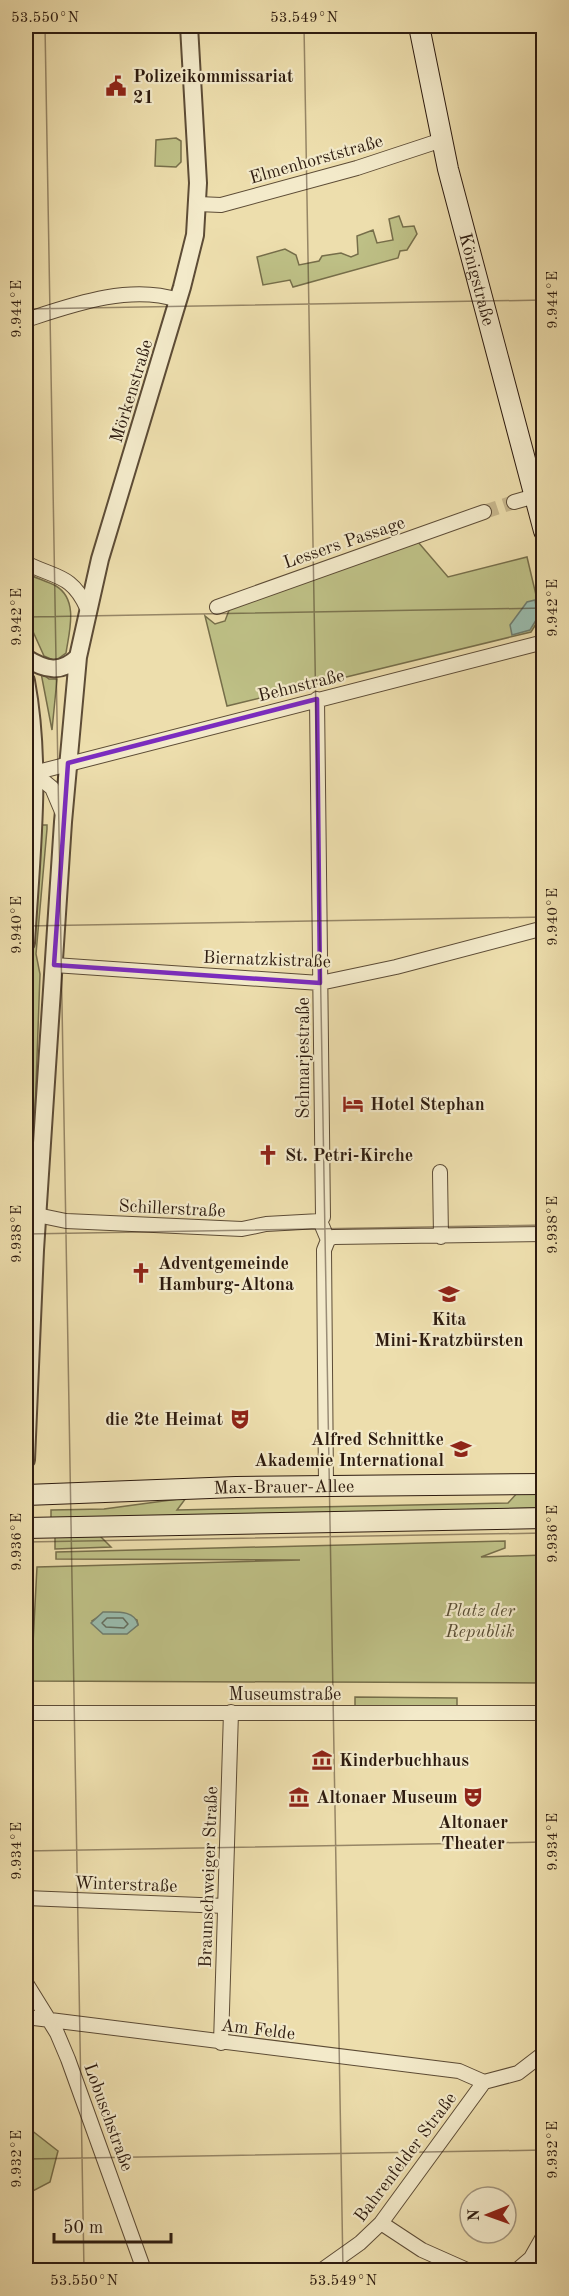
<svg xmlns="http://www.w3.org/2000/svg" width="569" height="2296" font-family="'Old Standard TT',serif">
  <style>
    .green { fill: #bec086; stroke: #766e4a; stroke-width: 1.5; fill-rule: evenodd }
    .water { fill: #99bcae; stroke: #6e7c6e; stroke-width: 1.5 }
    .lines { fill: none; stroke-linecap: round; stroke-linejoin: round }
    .shore { stroke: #636c5e; stroke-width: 1.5 }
    .minor-tunnel { stroke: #c7b78d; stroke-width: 14; stroke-dasharray: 14 7; stroke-linecap: butt }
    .minor-casing { stroke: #5d4c36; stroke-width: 16 }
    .tertiary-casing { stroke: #5d4c36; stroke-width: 20 }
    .secondary-casing { stroke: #2d1b0f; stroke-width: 22 }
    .minor { stroke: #f3eaca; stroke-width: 14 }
    .tertiary { stroke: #f3eaca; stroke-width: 16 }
    .secondary { stroke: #f3eaca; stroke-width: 20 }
    .marked { fill: none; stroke: #7b2cbf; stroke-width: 4.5; stroke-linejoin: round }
    .ticks { fill: none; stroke: #2d1b0f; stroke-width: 1.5; stroke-opacity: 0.45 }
    .labels { text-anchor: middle; stroke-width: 4.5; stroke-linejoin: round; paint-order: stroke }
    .poi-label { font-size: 18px; font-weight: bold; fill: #2d1b0f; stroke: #f3eaca; text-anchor: start }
    .street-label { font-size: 18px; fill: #2d1b0f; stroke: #f3eaca }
    .park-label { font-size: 18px; font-style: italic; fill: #584d33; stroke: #f3eaca }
    .neatline { fill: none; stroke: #2d1b0f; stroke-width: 2 }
    .ticks-label { font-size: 15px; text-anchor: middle; fill: #2d1b0f }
  </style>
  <rect width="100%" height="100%" fill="#eddead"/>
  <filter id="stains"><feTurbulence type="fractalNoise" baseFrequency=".00333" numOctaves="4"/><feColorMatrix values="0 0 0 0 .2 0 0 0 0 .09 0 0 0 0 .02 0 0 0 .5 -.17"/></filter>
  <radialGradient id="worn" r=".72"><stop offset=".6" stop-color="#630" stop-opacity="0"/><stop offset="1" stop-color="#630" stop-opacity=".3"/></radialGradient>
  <path class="green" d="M176,138L181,141V162L176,167L155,166L156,140Z
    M399,216L403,227L414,226L417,234L407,250L400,251L398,258L293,287L290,280L263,285L257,257L285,249L296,255L299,265L319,261L322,256L341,253L351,257L358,254L357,236L373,230L377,243L393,240L389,219Z
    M418,542L448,577L527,557L541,616L531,632L227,706L205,616L215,624L225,621L231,605Z
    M26,573C35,578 47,581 56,586C79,600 69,632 66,653L55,661L44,656L26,616Z
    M41,673L49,679H57L52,730Z
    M40,825H47V829L36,954L40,974L33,1168L26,1167L33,1062L28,1030Z
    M519,1491H544L543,1508L51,1519V1510L104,1509L186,1498L177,1510L508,1503Z
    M100,1536L111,1547L55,1549V1537Z
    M505,1541V1548L481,1557L543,1555V1683L31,1681L37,1567L300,1560L56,1559V1552ZM101,1615L129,1616L137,1620L138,1625L132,1629L98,1628L92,1621Z
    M355,1697L457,1698V1707L355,1706Z
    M26,2126L58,2151L50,2182L31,2192L26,2189Z"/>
  <path class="water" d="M535,600L538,617L530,630L512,635L510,625L527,602Z
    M103,1612C117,1612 135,1610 138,1625L127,1634H103L91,1623Z"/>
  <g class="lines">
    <path class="shore" d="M107,1618H123L128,1624L124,1628L106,1627L102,1623Z"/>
    <path class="minor-tunnel" d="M484,512L514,502"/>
    <g class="minor-casing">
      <path id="minor" d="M198,204L221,205L357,168L442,140
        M26,320C72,305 129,284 178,300
        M514,502L535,496
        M26,563C55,578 72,574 87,608
        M217,607L484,512
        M317,699L323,1217L320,1221L328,1240L324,1250L326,1486
        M34,773L52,788L63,814
        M26,775L544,642
        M54,965L320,983L396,967L544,928
        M440,1172L441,1237
        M26,1206L37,1215L66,1221L242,1229L266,1224L320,1221
        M328,1240L333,1237L544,1234
        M26,1713H544
        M26,1898L225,1906
        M26,1983L57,2033L68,2059L144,2270
        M26,2017L459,2071L484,2082
        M221,2043L231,1712
        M484,2082L518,2073L544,2053
        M381,2223L422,2250L467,2270
        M322,2270L360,2243L381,2223L484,2082
        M517,2270L531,2258L544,2235"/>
    </g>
    <g class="tertiary-casing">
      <path id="tertiary" d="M26,658C45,670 61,674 78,657
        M26,681C42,767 31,856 26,943
        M26,1460L35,1250L63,822L78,657L100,559L182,287L195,235L198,183L189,26"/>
    </g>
    <g class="secondary-casing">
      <g id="secondary">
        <path id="s1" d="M419,26L448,169L544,531"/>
        <path id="s2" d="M26,1495L236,1487L544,1484"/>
        <path d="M26,1528L544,1518"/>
      </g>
    </g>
    <use href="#minor" class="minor"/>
    <use href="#tertiary" class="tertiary"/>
    <use href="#secondary" class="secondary"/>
  </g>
  <path class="marked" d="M317,699L320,983L54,965L68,763Z"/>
  <path class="ticks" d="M45,26L84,2270M304,26L343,2270M26,309L544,300M26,617L544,608M26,926L544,917M26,1234L544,1225M26,1542L544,1533M26,1851L544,1842M26,2159L544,2150"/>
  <defs>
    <g id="civic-bare" transform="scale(1.62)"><path d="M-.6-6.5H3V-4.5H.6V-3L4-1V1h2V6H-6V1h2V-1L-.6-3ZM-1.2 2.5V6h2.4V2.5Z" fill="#8f2418" stroke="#f3eaca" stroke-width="2.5" paint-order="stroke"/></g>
    <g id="hotel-bare" transform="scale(1.62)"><path d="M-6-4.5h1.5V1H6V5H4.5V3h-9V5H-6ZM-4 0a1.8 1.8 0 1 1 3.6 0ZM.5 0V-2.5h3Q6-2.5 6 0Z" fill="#8f2418" stroke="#f3eaca" stroke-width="2.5" paint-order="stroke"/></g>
    <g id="church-bare" transform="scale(1.62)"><path d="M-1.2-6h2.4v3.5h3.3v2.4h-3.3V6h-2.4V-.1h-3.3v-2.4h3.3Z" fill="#8f2418" stroke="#f3eaca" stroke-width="2.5" paint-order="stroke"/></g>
    <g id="school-bare" transform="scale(1.62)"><path d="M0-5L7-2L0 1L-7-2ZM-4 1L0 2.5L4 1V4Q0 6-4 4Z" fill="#8f2418" stroke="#f3eaca" stroke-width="2.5" paint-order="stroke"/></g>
    <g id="theatre-bare" transform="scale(1.62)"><path d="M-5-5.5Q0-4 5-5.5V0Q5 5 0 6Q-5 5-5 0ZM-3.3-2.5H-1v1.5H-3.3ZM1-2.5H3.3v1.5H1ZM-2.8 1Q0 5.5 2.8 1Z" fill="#8f2418" stroke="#f3eaca" stroke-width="2.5" paint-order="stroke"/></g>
    <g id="university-bare" transform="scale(1.62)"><path d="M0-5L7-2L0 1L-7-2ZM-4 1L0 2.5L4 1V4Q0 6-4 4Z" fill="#8f2418" stroke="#f3eaca" stroke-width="2.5" paint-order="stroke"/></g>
    <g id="museum-bare" transform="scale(1.62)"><path d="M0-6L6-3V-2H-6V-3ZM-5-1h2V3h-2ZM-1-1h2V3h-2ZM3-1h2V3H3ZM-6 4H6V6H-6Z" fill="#8f2418" stroke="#f3eaca" stroke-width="2.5" paint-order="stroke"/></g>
  </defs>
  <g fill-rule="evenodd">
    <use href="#civic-bare" x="116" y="86"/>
    <use href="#hotel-bare" x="353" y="1104"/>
    <use href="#church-bare" x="268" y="1155"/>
    <use href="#church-bare" x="141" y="1273"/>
    <use href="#school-bare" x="449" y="1294"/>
    <use href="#theatre-bare" x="240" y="1419"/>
    <use href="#university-bare" x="461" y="1449"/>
    <use href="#museum-bare" x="322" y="1760"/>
    <use href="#museum-bare" x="299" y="1797"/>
    <use href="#theatre-bare" x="473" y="1797"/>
  </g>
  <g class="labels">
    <g class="poi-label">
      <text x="133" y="82">Polizeikommissariat<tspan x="133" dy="21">21</tspan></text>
      <text x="370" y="1110">Hotel Stephan</text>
      <text x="285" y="1161">St. Petri-Kirche</text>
      <text x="158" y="1269">Adventgemeinde<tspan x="158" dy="21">Hamburg-Altona</tspan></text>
      <text x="449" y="1325" text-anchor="middle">Kita<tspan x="449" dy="21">Mini-Kratzbürsten</tspan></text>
      <text x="223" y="1425" text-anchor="end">die 2te Heimat</text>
      <text x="444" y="1445" text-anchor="end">Alfred Schnittke<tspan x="444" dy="21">Akademie International</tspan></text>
      <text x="339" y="1766">Kinderbuchhaus</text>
      <text x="316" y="1803">Altonaer Museum</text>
      <text x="473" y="1828" text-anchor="middle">Altonaer<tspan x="473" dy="21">Theater</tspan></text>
    </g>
    <g class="street-label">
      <text transform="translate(316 159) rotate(-16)" y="6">Elmenhorststraße</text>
      <text dy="6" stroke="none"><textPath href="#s1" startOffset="260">Königstraße</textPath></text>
      <text transform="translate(131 391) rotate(-73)" y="6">Mörkenstraße</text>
      <text transform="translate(344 542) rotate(-19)" y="6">Lessers Passage</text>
      <text transform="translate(301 685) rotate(-14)" y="6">Behnstraße</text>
      <text transform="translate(267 959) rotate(2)" y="6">Biernatzkistraße</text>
      <text transform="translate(303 1058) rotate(-90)" y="6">Schmarjestraße</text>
      <text transform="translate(172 1208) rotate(3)" y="6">Schillerstraße</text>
      <text dy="6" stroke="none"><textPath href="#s2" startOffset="258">Max-Brauer-Allee</textPath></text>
      <text x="285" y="1700">Museumstraße</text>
      <text transform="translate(208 1877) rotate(-88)" y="6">Braunschweiger Straße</text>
      <text transform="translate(126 1884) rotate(2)" y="6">Winterstraße</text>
      <text transform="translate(258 2029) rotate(7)" y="6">Am Felde</text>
      <text transform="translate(109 2117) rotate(70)" y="6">Lobuschstraße</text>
      <text transform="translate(405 2157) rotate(-53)" y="6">Bahrenfelder Straße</text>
    </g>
    <g class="park-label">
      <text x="480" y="1616">Platz der<tspan x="480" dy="21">Republik</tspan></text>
    </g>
  </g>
  <rect width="569" height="2296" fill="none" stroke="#eddead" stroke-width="66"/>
  <g transform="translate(488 2215) rotate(269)"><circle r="28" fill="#f3eaca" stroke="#a4977f" stroke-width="1.5"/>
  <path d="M0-4.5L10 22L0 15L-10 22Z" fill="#8f2418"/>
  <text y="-9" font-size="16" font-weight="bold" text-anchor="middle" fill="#2d1b0f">N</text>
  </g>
  <path d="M54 2233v9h117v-9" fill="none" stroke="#2d1b0f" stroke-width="3"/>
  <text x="63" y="2233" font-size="18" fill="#2d1b0f" stroke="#f3eaca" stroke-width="4.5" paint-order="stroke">50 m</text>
  <rect x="33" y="33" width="503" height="2230" class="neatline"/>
  <g class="ticks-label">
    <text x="45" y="22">53.550°N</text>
    <text x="304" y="22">53.549°N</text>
    <text transform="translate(552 300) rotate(-90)" y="5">9.944°E</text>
    <text transform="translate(16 309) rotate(-90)" y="5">9.944°E</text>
    <text transform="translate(552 608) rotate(-90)" y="5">9.942°E</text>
    <text transform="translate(16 617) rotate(-90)" y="5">9.942°E</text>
    <text transform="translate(552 917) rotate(-90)" y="5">9.940°E</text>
    <text transform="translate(16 925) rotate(-90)" y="5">9.940°E</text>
    <text transform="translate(552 1225) rotate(-90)" y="5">9.938°E</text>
    <text transform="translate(16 1234) rotate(-90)" y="5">9.938°E</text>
    <text transform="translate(552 1534) rotate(-90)" y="5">9.936°E</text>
    <text transform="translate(16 1542) rotate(-90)" y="5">9.936°E</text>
    <text transform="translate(552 1842) rotate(-90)" y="5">9.934°E</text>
    <text transform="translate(16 1851) rotate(-90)" y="5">9.934°E</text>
    <text transform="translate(552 2150) rotate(-90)" y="5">9.932°E</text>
    <text transform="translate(16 2159) rotate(-90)" y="5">9.932°E</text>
    <text x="84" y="2285">53.550°N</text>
    <text x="343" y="2285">53.549°N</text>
  </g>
  <rect width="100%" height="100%" filter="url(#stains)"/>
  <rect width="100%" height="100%" fill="url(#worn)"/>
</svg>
